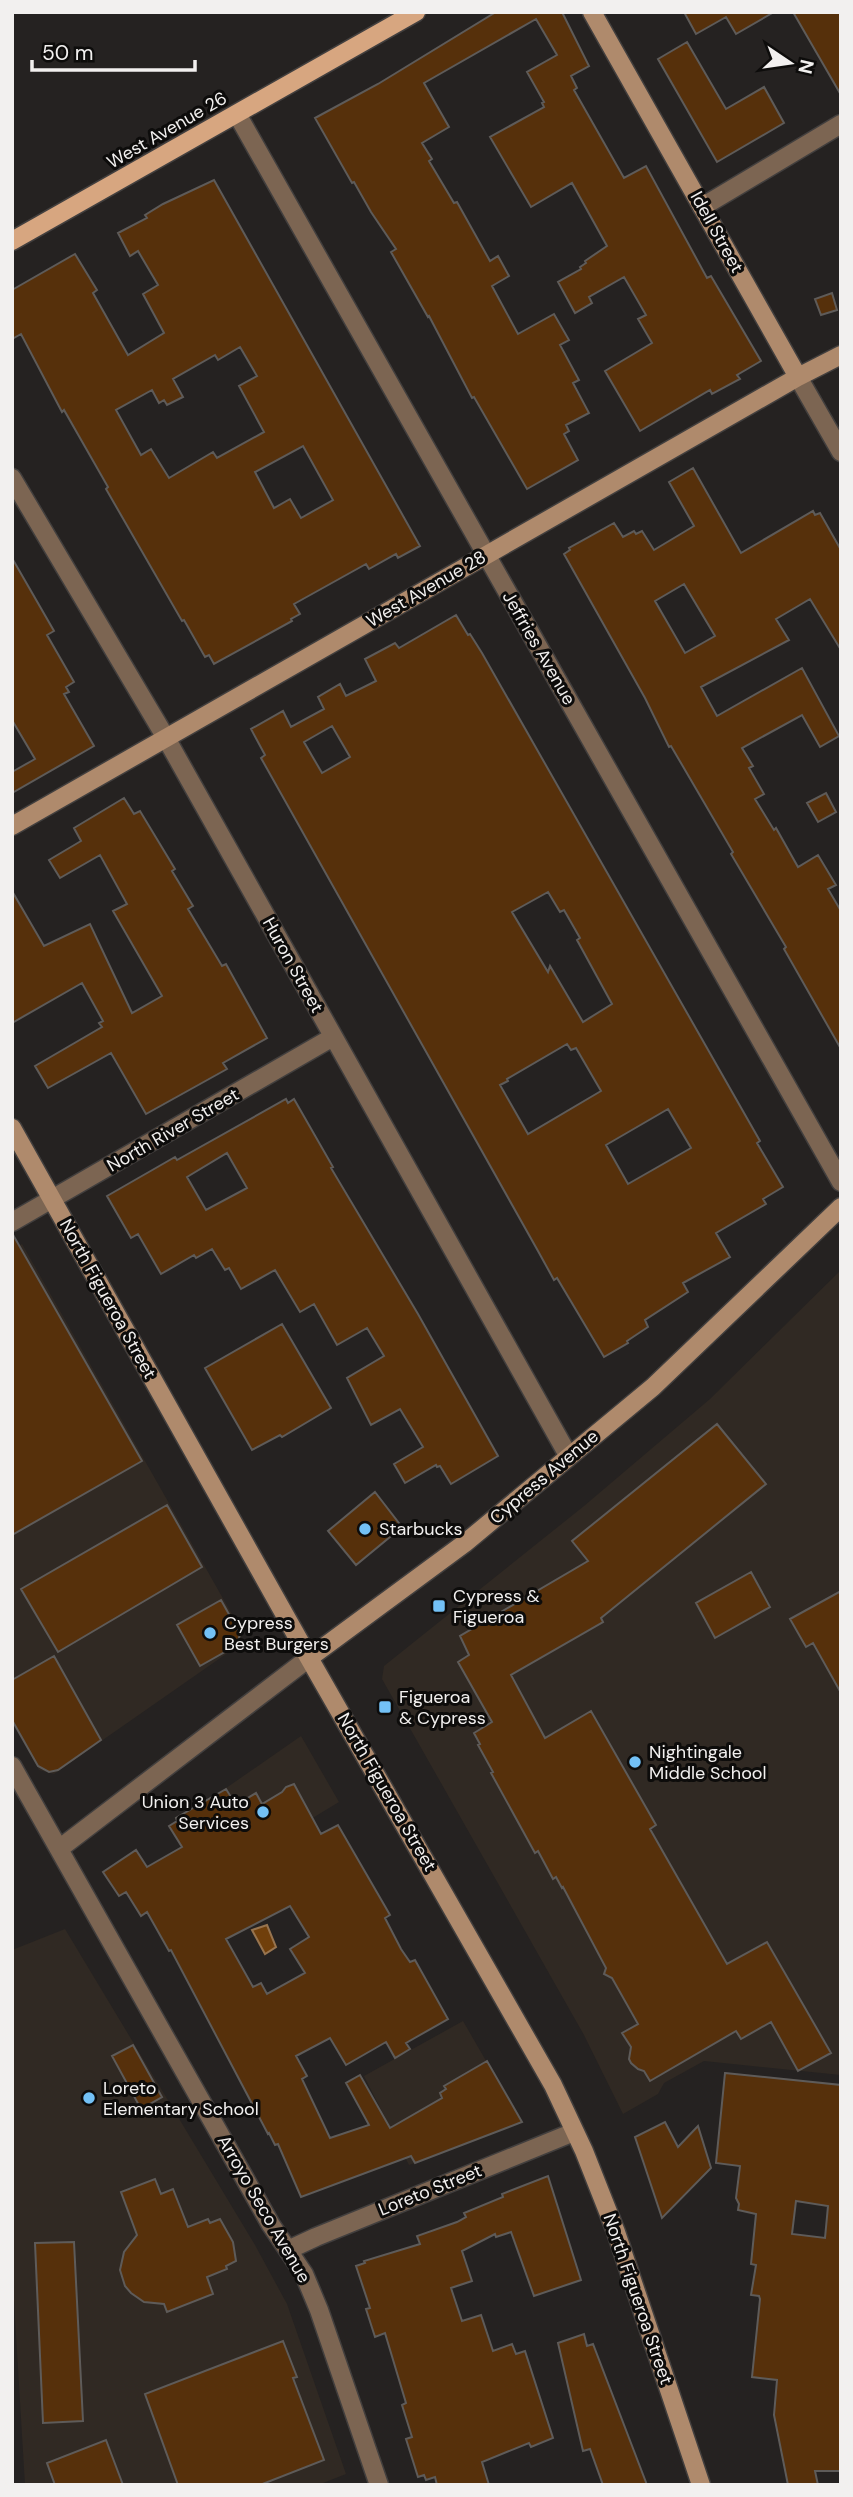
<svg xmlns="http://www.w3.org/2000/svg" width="853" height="2497" font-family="'DM Sans',sans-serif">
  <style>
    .built { fill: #302923 }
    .water { fill: #703f0b; stroke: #97744f; stroke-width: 2 }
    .building { fill: #56300b; stroke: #5e5b59; stroke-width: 2; fill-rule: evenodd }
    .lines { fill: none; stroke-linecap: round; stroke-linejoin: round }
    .street-casing { stroke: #423f3e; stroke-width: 21 }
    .secondary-casing { stroke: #423f3e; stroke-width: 21 }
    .primary-casing { stroke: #423f3e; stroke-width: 21 }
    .street { stroke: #7c6552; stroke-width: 18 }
    .secondary { stroke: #af8a6c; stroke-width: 18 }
    .primary { stroke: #d7a680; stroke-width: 18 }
    .poi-dot { fill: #73c1f6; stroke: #0d0c0b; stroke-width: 2.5 }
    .labels { text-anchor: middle; stroke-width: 6; stroke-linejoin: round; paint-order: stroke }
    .street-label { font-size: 18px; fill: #f2f0ef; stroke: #0d0c0b }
    .poi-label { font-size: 18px; fill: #f2f0ef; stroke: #0d0c0b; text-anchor: start }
  </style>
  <rect width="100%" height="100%" fill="#252221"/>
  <path class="built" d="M22,1244L242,1632L239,1645L54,1774L39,1770L12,1723V1249Z
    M841,1270V2075L704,2061L664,2083L658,2094L623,2114L584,2035L382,1679L384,1666L584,1506L710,1399Z
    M301,1736L339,1802L240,1862L206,1802Z
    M65,1929L255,2245L287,2304L346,2474L318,2485H25L12,2268V1950Z
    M463,2021L519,2118L517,2124L409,2165L364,2076Z"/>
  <path class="water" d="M267,1925L276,1947L265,1954L252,1930Z"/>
  <path class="building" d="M496,12H562L589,66L571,76L577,88L574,90L624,178L646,166L707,278L711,276L761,361L737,375L740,379L712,394L710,390L640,431L605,371L652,343L638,319L646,315L624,277L589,297L592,303L575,313L558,282L581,269L580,267L586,263L585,261L607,246L572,183L531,207L490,137L544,107L542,103L544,102L527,72L557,55L536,19L424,83L449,127L422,143L432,159L429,161L454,203L457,202L490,261L498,256L509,276L492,286L518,334L554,314L569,340L560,345L579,380L573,383L589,413L566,425L569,431L564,434L578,460L527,489L474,397L472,398L429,316L428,317L391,252L396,249L371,212L354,182L352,183L315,118L378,84Z
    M684,12H774L736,34L726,17L696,34Z
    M793,12H841V95Z
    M687,42L726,109L764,87L784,123L717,162L658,59Z
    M214,180L420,546L398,558L396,554L369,569L366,564L294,604L300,614L291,619L292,621L214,664L209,655L205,657L184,620L182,621L106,489L108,487L64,410L62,412L21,334L12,339V290L75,254L97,290L93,293L128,355L164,333L143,294L158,285L138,251L130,256L118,233L147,218L145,215L163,204ZM240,347L257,376L239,386L264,432L217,458L213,452L169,478L151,449L141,455L116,410L152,390L159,403L164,400L167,405L183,397L173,379L215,355L218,360ZM303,446L333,500L301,518L290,499L274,508L255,472Z
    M832,293L837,310L821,315L815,299Z
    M693,468L741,553L813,511L815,515L820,513L841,550V650L810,599L776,619L789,640L701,687L717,716L802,668L839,736L820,747L802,715L742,748L753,766L749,768L764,794L755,799L774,830L776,828L798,867L818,855L836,885L828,889L841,911V1049L784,949L786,947L731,854L733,852L671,746L669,747L645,698L564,554L570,550L569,548L614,523L623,537L634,531L636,534L642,531L654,550L694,526L669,482ZM684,584L715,636L685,653L655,601Z
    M12,558L54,631L47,635L74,682L66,687L69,692L64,694L94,746L12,793V772L35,759L12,720Z
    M456,615L468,635L470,634L482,653L760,1141L757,1143L783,1187L763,1199L766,1204L716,1233L730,1257L683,1283L688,1292L645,1320L648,1327L627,1341L628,1343L604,1357L557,1278L554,1280L538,1251L261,758L265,755L251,729L283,711L291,727L324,709L318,697L340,684L346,696L376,681L365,659L395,643L399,648ZM332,726L350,757L322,773L304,742ZM548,892L560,912L564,910L580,938L577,940L612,1004L583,1022L550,966L548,972L512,912ZM567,1044L571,1050L576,1048L601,1091L528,1134L500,1085L508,1081L507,1079ZM668,1109L691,1148L628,1184L606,1145Z
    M826,793L836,812L818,822L807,803Z
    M124,798L134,814L140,811L175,869L172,871L193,906L188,909L222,966L226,964L267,1038L223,1063L227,1069L146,1114L111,1053L48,1088L35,1066L102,1027L99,1023L103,1021L82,983L12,1023V891L44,946L90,924L132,1013L162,996L113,911L127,904L100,855L60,878L49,860L81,841L74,828Z
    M286,1099L288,1103L294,1099L333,1167L331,1168L418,1314L498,1456L451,1484L440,1466L437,1467L436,1465L405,1483L394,1464L423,1447L400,1409L371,1425L347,1378L384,1356L367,1328L337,1345L314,1304L300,1312L275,1270L241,1289L229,1268L225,1270L212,1249L196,1258L194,1255L161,1274L138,1234L131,1238L107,1196L175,1157L177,1160ZM227,1153L247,1188L206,1210L187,1177Z
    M12,1233L142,1461L12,1535Z
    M282,1324L331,1408L282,1437L280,1435L252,1450L205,1368Z
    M717,1424L766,1484L601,1618L603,1622L511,1675L545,1738L591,1711L656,1825L650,1829L727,1964L767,1942L831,2053L798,2071L771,2022L741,2039L736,2031L650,2081L644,2071L638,2069L631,2063L629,2059L631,2047L622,2033L638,2024L612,1978L604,1974L606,1968L563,1887L562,1888L556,1877L553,1879L538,1851L535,1853L491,1773L493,1772L478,1745L480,1744L474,1733L492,1722L458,1662L469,1655L460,1636L588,1561L572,1541Z
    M375,1492L402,1527L356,1565L328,1531Z
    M167,1505L202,1567L58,1652L21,1589Z
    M751,1572L770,1607L715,1638L696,1603Z
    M841,1591V1693L813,1643L806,1647L790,1619Z
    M221,1600L240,1634L237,1645L200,1666L177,1625Z
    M54,1656L101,1740L58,1770L49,1772L38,1766L12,1720V1680Z
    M294,1784L321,1834L338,1825L390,1915L385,1918L401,1949L410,1962L415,1960L448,2019L406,2043L410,2049L395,2058L386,2042L346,2065L330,2038L296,2056L307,2076L302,2079L330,2138L369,2125L346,2083L360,2075L390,2128L442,2098L440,2093L446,2089L444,2086L487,2061L522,2122L415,2163L411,2156L301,2197L278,2144L275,2145L269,2133L268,2134L171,1950L169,1951L147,1912L141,1916L126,1892L119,1896L103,1872L136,1850L147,1867L182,1847L169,1826L177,1821L176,1818L226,1789L236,1805L256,1793L262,1804L282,1792L286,1787ZM290,1906L309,1937L290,1949L305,1973L267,1994L261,1983L253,1987L226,1939Z
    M133,2045L162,2097L141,2109L112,2056Z
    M725,2073L841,2085V2471H815L818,2485H788L774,2415L777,2380L752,2377L760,2299L759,2296L751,2295L756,2265L751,2264L756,2214L738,2210L739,2204L736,2198L740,2166L716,2163ZM796,2201L828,2206L825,2238L792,2234Z
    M665,2122L678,2147L698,2126L711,2168L662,2218L635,2137Z
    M548,2176L581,2280L534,2296L511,2232L496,2237L495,2234L462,2251L472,2281L451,2288L462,2321L481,2315L493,2351L512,2344L516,2354L525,2351L553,2438L531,2447L529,2443L482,2462L489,2485H437L435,2477L426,2480L424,2475L418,2477L406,2439L412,2437L402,2405L406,2403L385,2333L375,2337L366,2309L370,2308L356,2266L365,2263L364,2261L420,2244L417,2236L457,2222L466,2217L464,2213L503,2197L502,2194Z
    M155,2179L161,2194L173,2189L188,2227L208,2219L210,2223L220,2219L233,2242L236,2261L226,2266L227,2269L207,2277L213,2294L167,2312L164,2304L144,2302L131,2293L125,2286L120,2270L124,2252L137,2235L121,2192Z
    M74,2242L83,2421L43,2423L35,2243Z
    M584,2334L587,2346L593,2344L647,2485H603L590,2449L583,2451L558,2343Z
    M283,2341L297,2377L293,2378L324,2460L260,2485H178L145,2394Z
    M106,2440L123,2485H55L47,2463Z"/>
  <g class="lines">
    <g class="street-casing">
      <path id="street" d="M237,114L841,1182
        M702,207L841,124
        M798,377L841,452
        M12,478L166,738L568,1455
        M12,1222L333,1037
        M12,1766L271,2225L304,2274L319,2310L379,2485
        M59,1849L309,1658
        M288,2250L316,2237L574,2132"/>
    </g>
    <g class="secondary-casing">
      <path id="secondary" d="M592,12L798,377
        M12,826L798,377L841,355
        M12,1128L309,1658L553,2085L584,2151L616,2232L701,2485
        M309,1658L465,1543L653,1387L841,1207"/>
    </g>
    <g class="primary-casing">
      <path id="primary" d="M12,241L416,12"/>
    </g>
    <use href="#street" class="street"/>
    <use href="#secondary" class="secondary"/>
    <use href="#primary" class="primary"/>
  </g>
  <g class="poi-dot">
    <circle cx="365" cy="1529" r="7"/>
    <rect x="432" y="1599" width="14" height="14" rx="3.5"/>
    <circle cx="210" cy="1633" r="7"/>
    <rect x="378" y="1700" width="14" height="14" rx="3.5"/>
    <circle cx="635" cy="1762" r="7"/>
    <circle cx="263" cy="1812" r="7"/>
    <circle cx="89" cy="2098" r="7"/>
  </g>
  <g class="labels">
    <g class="street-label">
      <text transform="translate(167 130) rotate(-30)" y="6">West Avenue 26</text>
      <text transform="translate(717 232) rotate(61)" y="6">Idell Street</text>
      <text transform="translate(426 589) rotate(-30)" y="6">West Avenue 28</text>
      <text transform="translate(539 648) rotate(60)" y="6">Jeffries Avenue</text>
      <text transform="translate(293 965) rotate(61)" y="6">Huron Street</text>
      <text transform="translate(173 1130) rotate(-30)" y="6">North River Street</text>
      <text transform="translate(108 1299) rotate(61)" y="6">North Figueroa Street</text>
      <text transform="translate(544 1477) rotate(-40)" y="6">Cypress Avenue</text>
      <text transform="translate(387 1792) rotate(60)" y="6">North Figueroa Street</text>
      <text transform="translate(430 2190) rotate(-22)" y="6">Loreto Street</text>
      <text transform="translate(264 2209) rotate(60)" y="6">Arroyo Seco Avenue</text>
      <text transform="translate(638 2299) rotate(71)" y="6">North Figueroa Street</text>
    </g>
    <g class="poi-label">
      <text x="379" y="1535">Starbucks</text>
      <text x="453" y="1602">Cypress &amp;<tspan x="453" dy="21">Figueroa</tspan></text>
      <text x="224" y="1629">Cypress<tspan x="224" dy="21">Best Burgers</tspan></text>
      <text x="399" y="1703">Figueroa<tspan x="399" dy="21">&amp; Cypress</tspan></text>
      <text x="649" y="1758">Nightingale<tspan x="649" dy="21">Middle School</tspan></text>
      <text x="249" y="1808" text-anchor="end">Union 3 Auto<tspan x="249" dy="21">Services</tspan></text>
      <text x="103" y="2094">Loreto<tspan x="103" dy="21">Elementary School</tspan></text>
    </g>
  </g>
  <rect width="853" height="2497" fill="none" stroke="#f2f0ef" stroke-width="28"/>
  <g transform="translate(790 63) rotate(103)" stroke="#0d0c0b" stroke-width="5" paint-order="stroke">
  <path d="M0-5L12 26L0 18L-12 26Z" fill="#f2f0ef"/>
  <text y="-10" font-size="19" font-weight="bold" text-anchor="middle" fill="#f2f0ef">N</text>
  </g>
  <path d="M32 60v10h163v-10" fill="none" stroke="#f2f0ef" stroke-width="3.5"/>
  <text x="42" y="60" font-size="21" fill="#f2f0ef" stroke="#0d0c0b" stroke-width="5" paint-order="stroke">50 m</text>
</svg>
